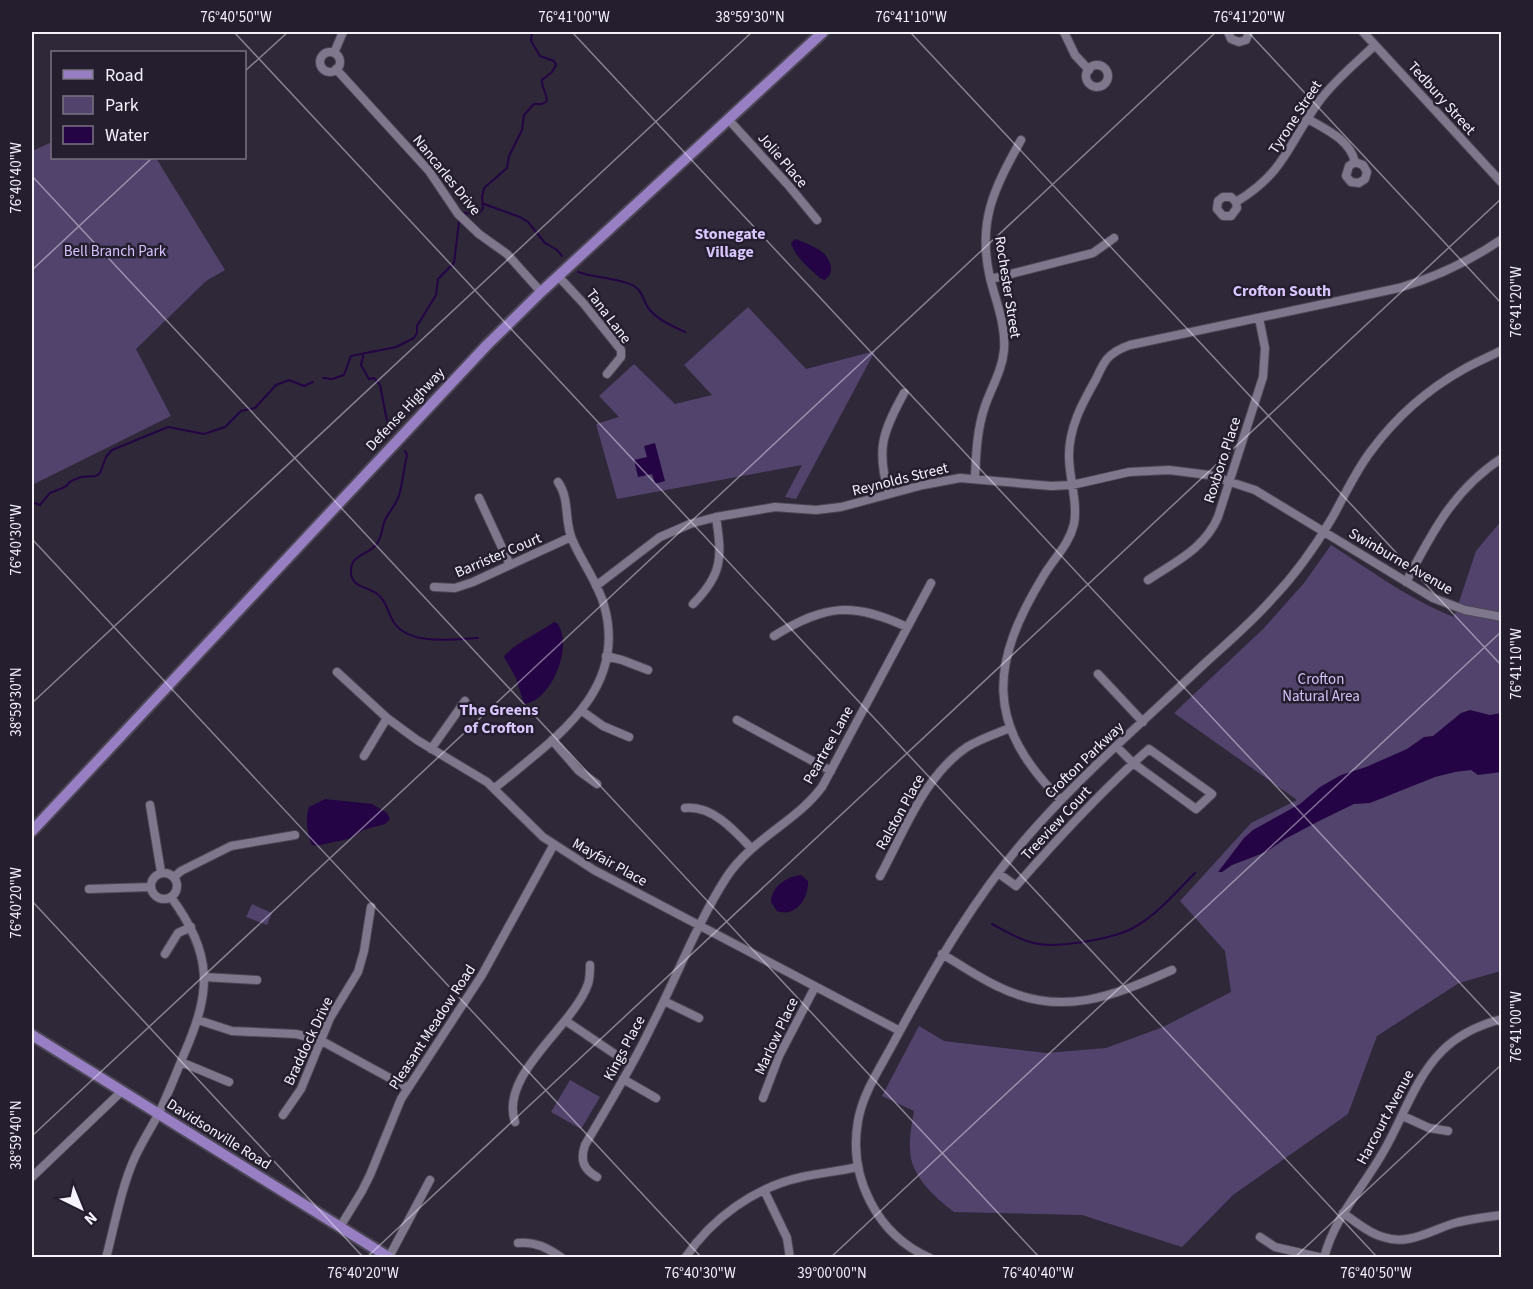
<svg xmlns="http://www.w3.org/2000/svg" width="1533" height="1289" font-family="'Source Sans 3',sans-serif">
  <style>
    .green { fill: #52436c }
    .water { fill: #240444 }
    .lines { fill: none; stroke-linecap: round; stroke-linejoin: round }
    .stream { stroke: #240444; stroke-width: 2 }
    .minor-casing { stroke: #4c4755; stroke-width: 10 }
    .major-casing { stroke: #4c4755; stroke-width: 14 }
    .minor { stroke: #7f788d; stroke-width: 8 }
    .major { stroke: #987fc4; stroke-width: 10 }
    .ticks { fill: none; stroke: #f5f2fd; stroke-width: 1.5; stroke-opacity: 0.45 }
    .labels { text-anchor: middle; stroke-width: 5; stroke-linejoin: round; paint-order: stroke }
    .street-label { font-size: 15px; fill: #f5f2fd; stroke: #241e2f }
    .park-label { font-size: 15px; fill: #d7c3fd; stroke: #241e2f }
    .neighbourhood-label { font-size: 16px; font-weight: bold; fill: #d9c6ff; stroke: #241e2f }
    .neatline { fill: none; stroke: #f5f2fd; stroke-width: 2 }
    .ticks-label { font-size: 15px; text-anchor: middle; fill: #f5f2fd }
  </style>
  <rect width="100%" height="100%" fill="#2e2839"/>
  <path class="green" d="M52,142V158H156L225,270L206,281L136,349L171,416L32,485V151Z
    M748,307L806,369L875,351L796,499L785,497L802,465L617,499L596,424L619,417L599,396L634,364L675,404L712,395L684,365Z
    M1501,521V971L1459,983L1377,1036L1348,1114L1233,1195L1182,1247L1082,1215L954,1212C934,1197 910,1175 910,1149C909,1137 912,1123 914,1111L882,1096L919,1026L944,1041L1046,1053L1106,1048L1163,1027L1231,992L1225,951L1180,901L1251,823L1297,800L1174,713L1263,629L1304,583L1331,545C1370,570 1410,600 1454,617L1476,551Z
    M252,904L272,913L267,925L246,917Z
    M570,1080L600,1097L581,1129L551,1112Z"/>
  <path class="water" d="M795,239C802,241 816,247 822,252C831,259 836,274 824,280L820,278C810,269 795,257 791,243Z
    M655,443L665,481L655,484L652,474L638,477L634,460L647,457L644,446Z
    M554,622L557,623C574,645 552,701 524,704L516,678L504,657C511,645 541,632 554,622Z
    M1470,710L1490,715L1501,713V772L1478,775L1471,770L1455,772L1435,777L1370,803L1354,804L1321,820L1285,839L1266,852L1232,865L1222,872H1218L1244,838L1253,830L1300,804L1320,787L1341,775L1366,767L1407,749L1424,737L1433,736L1461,713Z
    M325,799L372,804L387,813L390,819L385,824L363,830L352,838L316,846L312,845C307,834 305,819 309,807Z
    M801,875L808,881C809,898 796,918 777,911L771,902C772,886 786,877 801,875Z"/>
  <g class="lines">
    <path class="stream" d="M484,204L520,217L528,222L545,243L557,250L562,256
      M578,272C595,278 620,278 634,286C643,291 643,301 649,309C658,320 672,326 685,332
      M364,353L361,365L369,379L374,378L380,385L389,431
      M323,378L332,379L344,375L351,356L396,347L414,338L417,333V326L436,295L438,279L454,263L459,222L464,213L478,214L483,209L482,197L484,188L507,168L509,156L522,130L524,115L534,104H542L547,101C547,92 541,88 542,80L552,72L556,65L554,61L540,56L531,41L532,32
      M405,451L407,455C404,468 403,479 400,492C398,503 390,510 385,520C382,527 382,536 378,542C372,555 351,553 351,570C350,587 365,586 376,593C387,600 388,615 395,624C412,646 454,639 478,638
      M32,502L40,505L50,493L65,487L71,481L81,477L96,476L100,473L106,457L112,450L168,427L204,434L225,427L241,411L255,408L276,385L289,380L304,386L313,382
      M992,924C1005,931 1019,940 1034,943C1056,949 1112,939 1133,928C1157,915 1176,892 1195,873"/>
    <g class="minor-casing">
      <path id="minor" d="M1064,32L1075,55L1089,70
        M1228,32L1231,39L1239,42L1246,40L1249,32
        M1363,32L1502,183
        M320 62a10 10 0 1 1 20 0a10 10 0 1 1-20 0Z
        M334,53L343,32
        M1086 76a11 11 0 1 1 22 0a11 11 0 1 1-22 0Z
        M336,69L429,171L458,214L479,234L507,254L541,292
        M728,119L789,186L817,220
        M1308,119C1327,130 1350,140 1355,162L1349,166L1346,176L1351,182L1359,183L1365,179L1367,172L1363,165L1355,162
        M1236,202L1237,208L1231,216H1223L1217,209L1218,201L1223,197H1231L1236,202C1287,171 1288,143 1320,100C1336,79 1356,63 1375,45
        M558,276L584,304L621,350V357L607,374
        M991,279L1093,253L1114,238
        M975,478C976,454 977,429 985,406C992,386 1002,371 1004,350C1006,325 996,302 990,278C977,221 994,189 1021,140
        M889,494C876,450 882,433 904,393
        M479,498L510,565
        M1148,580C1175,562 1205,548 1218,517L1263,377L1265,348L1259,318
        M1406,582C1432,533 1453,490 1502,458
        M596,586L660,537L690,524L716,517L775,507L816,510L841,507L923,485L960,478L1051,486L1072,485L1129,472L1169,470L1209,475L1255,490L1433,598L1465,610L1502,617
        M434,587L455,588L473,582L571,537
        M693,604C723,574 722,557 716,517
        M774,636C826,604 853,602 907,627
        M606,656L622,660L648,670
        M337,672L387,718L417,740L487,782L543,837L594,870L900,1031
        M1098,674L1143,722
        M582,711L603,726L629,737
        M737,720L831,771
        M552,740L579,771L597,784
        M431,749L465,701
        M364,756L387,718
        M495,788C552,740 629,692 604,605C597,581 581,561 572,539C564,520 570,499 558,482
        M1061,800C984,724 990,663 1044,575C1054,558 1069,545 1074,524C1078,502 1069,478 1069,456C1069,427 1082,404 1096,379C1099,373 1102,365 1107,359C1113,352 1121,348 1130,345L1399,288C1436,277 1470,261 1502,239
        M150,805L161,872
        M685,808C712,805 734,830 751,848
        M151 886a13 13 0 1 1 26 0a13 13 0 1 1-26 0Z
        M998,873L1016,886C1058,838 1101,791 1149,749L1212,794L1196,809L1133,763L1116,746
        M880,876C904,832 924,776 967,747C980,739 995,734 1010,728
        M174,877L181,871L231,846L295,835
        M89,889L150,887
        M165,954L178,933L191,927
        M942,954C961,965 979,978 999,987C1062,1018 1113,996 1172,970
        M204,977L257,980
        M664,1001L699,1018
        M198,1020L232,1031L296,1034L320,1040L408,1088
        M566,1021L631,1065
        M181,1062L229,1082
        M623,1079L656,1098
        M763,1098L779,1056L815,987
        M283,1115L301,1089L330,1018L358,972L364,951L371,907
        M1403,1116L1429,1128L1448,1131
        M515,1122C499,1074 573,1027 588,984C590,978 590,971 590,965
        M32,1177L122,1091
        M597,1177C583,1169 580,1160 585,1145C607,1107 631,1069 650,1029C676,979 696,925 726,878C751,839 795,823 822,787L931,583
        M764,1190L787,1238L790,1258
        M1343,1213C1355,1221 1368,1233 1383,1237C1409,1246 1431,1230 1455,1223C1470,1219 1486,1217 1502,1215
        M340,1227L362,1191L370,1175L401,1099L482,975L553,846
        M1260,1237L1275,1247L1323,1258
        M518,1243C535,1241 548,1248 562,1258
        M389,1257L430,1180
        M106,1258C115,1224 121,1188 135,1157C142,1142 151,1128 159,1113C168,1094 176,1074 184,1054C212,990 213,955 171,897
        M685,1258C712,1218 755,1187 802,1177C820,1173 839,1171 858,1167
        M930,1258C877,1235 848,1177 858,1121C863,1092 882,1065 895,1040C936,964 978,891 1036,827C1088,769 1147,718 1203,665C1226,644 1251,623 1272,599C1295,575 1315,547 1332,518C1345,495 1355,472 1371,451C1396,417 1428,389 1464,369C1476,362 1489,357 1502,350
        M1324,1258C1334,1218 1362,1189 1382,1154C1402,1121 1414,1079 1442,1051C1458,1035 1479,1025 1502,1019"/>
    </g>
    <g class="major-casing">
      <path id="major" d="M32,831L487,345L541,292L823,32
        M32,1035L390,1258"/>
    </g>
    <use href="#minor" class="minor"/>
    <use href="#major" class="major"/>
  </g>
  <path class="ticks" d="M234,32L1378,1258M572,32L1502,1028M910,32L1502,666M1248,32L1502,304M244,72L288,32M32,176L1040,1258M32,270L152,158M32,539L702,1258M32,703L752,32M32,901L364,1258M32,1136L1216,32M366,1258L1502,198M830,1258L1502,631M1294,1258L1502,1064"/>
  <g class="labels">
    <g class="street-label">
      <text transform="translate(1442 98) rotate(48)" y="5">Tedbury Street</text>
      <text transform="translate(1295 117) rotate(-57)" y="5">Tyrone Street</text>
      <text transform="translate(783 160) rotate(49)" y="5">Jolie Place</text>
      <text transform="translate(447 175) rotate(51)" y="5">Nancarles Drive</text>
      <text transform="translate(1008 287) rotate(81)" y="5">Rochester Street</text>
      <text transform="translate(609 316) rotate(53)" y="5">Tana Lane</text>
      <text transform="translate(405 409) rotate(-47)" y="5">Defense Highway</text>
      <text transform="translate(1222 460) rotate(-72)" y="5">Roxboro Place</text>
      <text transform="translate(900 479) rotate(-14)" y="5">Reynolds Street</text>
      <text transform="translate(498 555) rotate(-23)" y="5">Barrister Court</text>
      <text transform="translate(1401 561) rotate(30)" y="5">Swinburne Avenue</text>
      <text transform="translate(828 745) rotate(-61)" y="5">Peartree Lane</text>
      <text transform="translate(1084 760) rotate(-44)" y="5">Crofton Parkway</text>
      <text transform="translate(900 812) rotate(-61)" y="5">Ralston Place</text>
      <text transform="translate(1056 823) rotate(-47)" y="5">Treeview Court</text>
      <text transform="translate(610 862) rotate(29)" y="5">Mayfair Place</text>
      <text transform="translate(432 1027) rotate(-57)" y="5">Pleasant Meadow Road</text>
      <text transform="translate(776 1036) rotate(-65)" y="5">Marlow Place</text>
      <text transform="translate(308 1041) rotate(-65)" y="5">Braddock Drive</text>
      <text transform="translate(624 1048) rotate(-62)" y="5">Kings Place</text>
      <text transform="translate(1385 1117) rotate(-62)" y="5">Harcourt Avenue</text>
      <text transform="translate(219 1134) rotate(32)" y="5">Davidsonville Road</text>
    </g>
    <g class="park-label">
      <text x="115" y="256">Bell Branch Park</text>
      <text x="1321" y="684">Crofton<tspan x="1321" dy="17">Natural Area</tspan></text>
    </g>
    <g class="neighbourhood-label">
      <text x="730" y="239">Stonegate<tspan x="730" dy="18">Village</tspan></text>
      <text x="1282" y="296">Crofton South</text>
      <text x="499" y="715">The Greens<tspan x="499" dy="18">of Crofton</tspan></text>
    </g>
  </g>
  <rect width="1533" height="1289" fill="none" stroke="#241e2f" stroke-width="66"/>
  <rect x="51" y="51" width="195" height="108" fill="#241e2f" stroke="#787381" stroke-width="1.5"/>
  <rect x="63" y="70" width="30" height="9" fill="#987fc4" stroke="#787381" stroke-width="1.5"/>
  <text x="105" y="81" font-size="18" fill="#f5f2fd">Road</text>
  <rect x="63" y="96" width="30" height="18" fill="#52436c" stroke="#787381" stroke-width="1.5"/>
  <text x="105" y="111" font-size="18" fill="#f5f2fd">Park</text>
  <rect x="63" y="126" width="30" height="18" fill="#240444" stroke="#787381" stroke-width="1.5"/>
  <text x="105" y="141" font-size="18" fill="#f5f2fd">Water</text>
  <g transform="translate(81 1208) rotate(137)" stroke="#241e2f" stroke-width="4.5" paint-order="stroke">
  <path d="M0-4.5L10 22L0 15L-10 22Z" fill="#f5f2fd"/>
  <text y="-9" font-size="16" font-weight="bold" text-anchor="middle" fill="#f5f2fd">N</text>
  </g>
  <rect x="33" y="33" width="1467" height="1223" class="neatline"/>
  <g class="ticks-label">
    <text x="236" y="22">76°40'50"W</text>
    <text x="574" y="22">76°41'00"W</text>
    <text x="750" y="22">38°59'30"N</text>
    <text x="911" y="22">76°41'10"W</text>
    <text x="1249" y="22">76°41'20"W</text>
    <text transform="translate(16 178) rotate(-90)" y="5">76°40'40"W</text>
    <text transform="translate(1516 302) rotate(-90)" y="5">76°41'20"W</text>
    <text transform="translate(16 540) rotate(-90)" y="5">76°40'30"W</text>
    <text transform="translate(1516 664) rotate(-90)" y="5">76°41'10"W</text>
    <text transform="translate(16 702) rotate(-90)" y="5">38°59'30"N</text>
    <text transform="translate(16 903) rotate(-90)" y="5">76°40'20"W</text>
    <text transform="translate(1516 1027) rotate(-90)" y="5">76°41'00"W</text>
    <text transform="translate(16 1135) rotate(-90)" y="5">38°59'40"N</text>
    <text x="363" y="1278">76°40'20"W</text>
    <text x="700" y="1278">76°40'30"W</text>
    <text x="832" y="1278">39°00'00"N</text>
    <text x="1038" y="1278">76°40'40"W</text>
    <text x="1376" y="1278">76°40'50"W</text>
  </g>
</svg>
